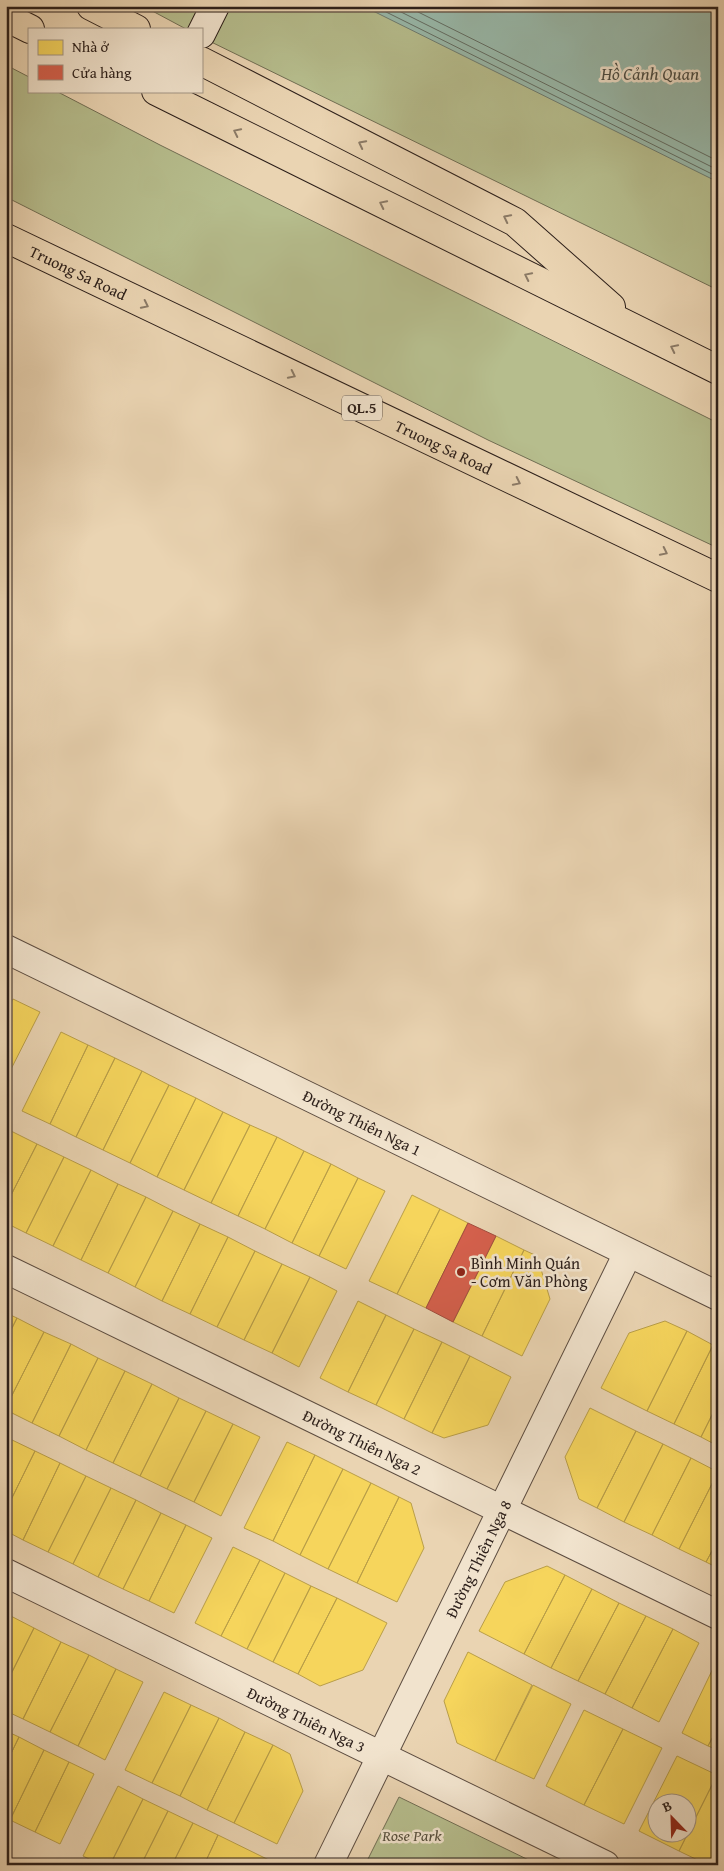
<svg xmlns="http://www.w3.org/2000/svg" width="724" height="1871" font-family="'Gentium Book Plus',serif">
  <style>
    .green { fill: #b6bd8d; stroke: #716e54 }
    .water { fill: #98b8a9; stroke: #6d7b70 }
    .homes { fill: #f6d55c; stroke: #b99e48; fill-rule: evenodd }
    .shops { fill: #d6604d; stroke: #a34c3e }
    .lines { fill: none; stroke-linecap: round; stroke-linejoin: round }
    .shore { stroke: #626c62; stroke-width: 1 }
    .street-casing { stroke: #5c4c40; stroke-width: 30 }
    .secondary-casing { stroke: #2c1f1a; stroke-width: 30 }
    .highway-casing { stroke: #2c1f1a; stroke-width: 30 }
    .street { stroke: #f1e3cd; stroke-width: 28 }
    .secondary { stroke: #f1e3cd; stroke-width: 28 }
    .highway { stroke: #ead4b2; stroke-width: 28 }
    .oneway { stroke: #8b7a66 }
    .poi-dot { fill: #8f2418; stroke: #f1e3cd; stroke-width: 2 }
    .labels { text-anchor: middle; stroke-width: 5; stroke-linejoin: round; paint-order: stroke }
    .shield { fill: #f1e3cd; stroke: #675a50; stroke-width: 1 }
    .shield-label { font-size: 15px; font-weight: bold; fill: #2c1f1a }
    .street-label { font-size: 16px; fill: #2c1f1a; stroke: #f1e3cd }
    .poi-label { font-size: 16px; fill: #2c1f1a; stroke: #f1e3cd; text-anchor: start }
    .park-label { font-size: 16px; font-style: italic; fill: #554e3c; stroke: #f1e3cd }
    .water-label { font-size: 18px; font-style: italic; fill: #4c4d45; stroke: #f1e3cd }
  </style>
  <rect width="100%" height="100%" fill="#ead4b2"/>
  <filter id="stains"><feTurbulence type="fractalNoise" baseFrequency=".004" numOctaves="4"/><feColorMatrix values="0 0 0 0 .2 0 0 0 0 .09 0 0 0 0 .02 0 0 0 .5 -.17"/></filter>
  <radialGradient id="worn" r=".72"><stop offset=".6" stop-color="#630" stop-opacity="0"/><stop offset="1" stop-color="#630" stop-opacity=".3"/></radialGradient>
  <path class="green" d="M143,6H718V290L201,37V29H186Z
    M6,65L29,77V91H56L160,145L718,423V548L488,440L6,197Z
    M399,1797L539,1865H365Z"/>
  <path class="water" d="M365,6H718V182L365,7Z"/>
  <path class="homes" d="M13,999L40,1012L6,1079V1012Z
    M61,1032L88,1045L50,1124L22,1111Z
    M88,1045L115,1058L76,1137L50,1124Z
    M115,1058L142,1071L103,1150L76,1137Z
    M142,1071L169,1085L130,1163L103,1150Z
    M169,1085L196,1098L157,1177L130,1163Z
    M196,1098L223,1112L184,1190L157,1177Z
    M223,1112L250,1125L211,1203L184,1190Z
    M250,1125L277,1137L238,1216L211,1203Z
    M9,1130L37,1144L6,1205V1136Z
    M277,1137L304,1151L265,1229L238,1216Z
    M37,1144L64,1157L26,1233L6,1223V1205Z
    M304,1151L331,1164L292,1243L265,1229Z
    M64,1157L91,1170L53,1246L26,1233Z
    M331,1164L358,1178L319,1256L292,1243Z
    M91,1170L118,1184L81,1260L53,1246Z
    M358,1178L385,1191L346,1269L319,1256Z
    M118,1184L146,1197L108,1273L81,1260Z
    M412,1195L440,1209L397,1294L369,1281Z
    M146,1197L173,1211L135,1287L108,1273Z
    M440,1209L468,1223L426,1308L397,1294Z
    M173,1211L200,1224L162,1301L135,1287Z
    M200,1224L228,1237L190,1314L162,1301Z
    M496,1236L524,1250L482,1336L453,1322Z
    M228,1237L255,1251L217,1327L190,1314Z
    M524,1250L537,1256L550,1299L522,1356L482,1336Z
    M255,1251L282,1264L244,1340L217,1327Z
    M282,1264L310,1277L272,1353L244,1340Z
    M310,1277L337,1291L299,1367L272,1353Z
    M358,1301L386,1315L348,1392L320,1378Z
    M6,1313L17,1318L6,1340Z
    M386,1315L414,1329L376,1405L348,1392Z
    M17,1318L44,1332L6,1407V1340Z
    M665,1321L687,1331L647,1411L601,1388L629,1333Z
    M414,1329L442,1342L404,1419L376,1405Z
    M687,1331L713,1345L674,1424L647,1411Z
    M44,1332L71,1344L32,1423L6,1410V1407Z
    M442,1342L470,1356L432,1433L404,1419Z
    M71,1344L98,1358L59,1436L32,1423Z
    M713,1345L718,1347V1403L701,1437L674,1424Z
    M470,1356L511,1377L488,1425L444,1438L432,1433Z
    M98,1358L125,1371L86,1450L59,1436Z
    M125,1371L152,1384L113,1463L86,1450Z
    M152,1384L179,1398L140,1476L113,1463Z
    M179,1398L206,1411L167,1489L140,1476Z
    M718,1403V1446L701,1437Z
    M590,1408L636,1431L597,1508L579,1499L565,1457Z
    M206,1411L233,1424L194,1502L167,1489Z
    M233,1424L260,1437L221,1516L194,1502Z
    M636,1431L663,1444L624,1522L597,1508Z
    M10,1439L35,1451L6,1510V1447Z
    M287,1442L315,1455L273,1541L244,1528Z
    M663,1444L691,1458L652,1535L624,1522Z
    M35,1451L60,1463L23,1540L6,1531V1510Z
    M315,1455L343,1469L300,1555L273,1541Z
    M691,1458L718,1472L679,1549L652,1535Z
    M60,1463L86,1476L48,1552L23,1540Z
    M343,1469L371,1483L328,1569L300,1555Z
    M718,1472V1540L706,1562L679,1549Z
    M86,1476L111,1488L73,1564L48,1552Z
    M371,1483L399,1497L357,1583L328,1569Z
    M111,1488L136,1500L98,1577L73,1564Z
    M399,1497L411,1503L424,1548L397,1602L357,1583Z
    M136,1500L161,1513L123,1589L98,1577Z
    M161,1513L186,1525L149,1601L123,1589Z
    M186,1525L212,1538L174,1613L149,1601Z
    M718,1540V1568L706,1562Z
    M233,1547L260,1560L221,1636L195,1623Z
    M260,1560L285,1573L247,1649L221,1636Z
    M547,1566L565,1575L524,1654L479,1631L505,1582Z
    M285,1573L311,1586L273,1662L247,1649Z
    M565,1575L592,1589L551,1668L524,1654Z
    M311,1586L337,1598L298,1674L273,1662Z
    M592,1589L619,1603L578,1681L551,1668Z
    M337,1598L387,1623L363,1670L320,1686L298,1674Z
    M619,1603L646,1616L605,1694L578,1681Z
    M7,1614L34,1628L6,1684V1615Z
    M646,1616L673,1629L632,1708L605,1694Z
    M34,1628L61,1642L23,1719L6,1711V1684Z
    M673,1629L699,1643L659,1722L632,1708Z
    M61,1642L89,1655L50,1732L23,1719Z
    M468,1652L532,1685L495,1761L457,1743L444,1701Z
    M89,1655L116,1669L78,1746L50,1732Z
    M718,1658V1727L708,1746L682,1733Z
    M116,1669L143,1682L105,1760L78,1746Z
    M533,1685L571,1704L534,1779L495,1761Z
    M164,1692L191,1705L152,1783L125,1770Z
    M191,1705L219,1718L180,1796L152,1783Z
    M584,1710L623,1729L584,1805L546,1786Z
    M219,1718L245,1732L207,1810L180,1796Z
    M718,1727V1750L708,1746Z
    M623,1729L662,1748L624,1824L584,1805Z
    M6,1731L19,1737L6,1764Z
    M245,1732L273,1745L234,1823L207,1810Z
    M19,1737L44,1750L10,1820L6,1818V1764Z
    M273,1745L290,1754L303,1791L277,1844L234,1823Z
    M44,1750L69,1762L35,1832L10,1820Z
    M677,1756L717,1775L679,1851L639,1831ZM656,1804H686V1834H656Z
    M69,1762L94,1774L60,1844L35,1832Z
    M717,1775L718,1865H708L679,1851Z
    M118,1786L143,1799L110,1865H101L83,1856Z
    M143,1799L168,1811L141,1865H110Z
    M168,1811L193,1823L172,1865H141Z
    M193,1823L218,1835L204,1865H172Z
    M218,1835L269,1860L267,1865H204Z"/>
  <path class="shops" d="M468,1223L496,1236L453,1322L426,1308Z"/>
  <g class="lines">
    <path class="shore" d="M374,6L718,177
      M389,6L718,170
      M406,6L718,161"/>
    <g class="street-casing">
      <g id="street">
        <path id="s1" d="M6,949L718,1296"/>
        <path id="s2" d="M6,1269L718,1615"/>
        <path id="s3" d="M6,1573L605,1865"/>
        <path id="s4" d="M328,1865L628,1253"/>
      </g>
    </g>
    <g class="secondary-casing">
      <path id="secondary" d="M201,34L215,6"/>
    </g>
    <g class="highway-casing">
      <g id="highway">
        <path d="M91,6L136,29"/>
        <path d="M6,17L30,29"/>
        <path d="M201,61L515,222L611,307"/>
        <path d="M156,91L718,370"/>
        <path id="s5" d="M6,238L718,578"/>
      </g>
    </g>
    <use href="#street" class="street"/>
    <use href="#secondary" class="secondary"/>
    <use href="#highway" class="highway"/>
  </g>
  <defs><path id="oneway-chevron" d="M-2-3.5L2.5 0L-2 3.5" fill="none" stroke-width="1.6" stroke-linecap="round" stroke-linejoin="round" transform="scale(1.25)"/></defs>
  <g class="oneway">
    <use href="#oneway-chevron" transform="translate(237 132) rotate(-154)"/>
    <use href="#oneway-chevron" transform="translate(362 144) rotate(-153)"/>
    <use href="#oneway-chevron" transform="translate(383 204) rotate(-154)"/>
    <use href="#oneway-chevron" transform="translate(507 218) rotate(-153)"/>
    <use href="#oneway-chevron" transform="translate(528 276) rotate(-154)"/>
    <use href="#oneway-chevron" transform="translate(145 305) rotate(26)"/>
    <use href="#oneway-chevron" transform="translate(674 348) rotate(-154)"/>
    <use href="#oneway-chevron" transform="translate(292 375) rotate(26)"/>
    <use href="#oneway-chevron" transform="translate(517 482) rotate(26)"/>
    <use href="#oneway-chevron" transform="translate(664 552) rotate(26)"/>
  </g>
  <circle class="poi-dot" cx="461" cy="1272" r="5"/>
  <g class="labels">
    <rect class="shield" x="342" y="395.5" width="40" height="25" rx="4"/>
    <g class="shield-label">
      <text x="362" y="413">QL.5</text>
    </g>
    <g class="street-label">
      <text dy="6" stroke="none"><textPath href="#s5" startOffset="80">Truong Sa Road</textPath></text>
      <text dy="6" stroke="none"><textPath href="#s5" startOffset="485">Truong Sa Road</textPath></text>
      <text dy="6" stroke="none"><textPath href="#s1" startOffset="396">Đường Thiên Nga 1</textPath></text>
      <text dy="6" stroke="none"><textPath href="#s2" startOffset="396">Đường Thiên Nga 2</textPath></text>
      <text dy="6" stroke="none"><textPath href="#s4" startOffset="341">Đường Thiên Nga 8</textPath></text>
      <text dy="6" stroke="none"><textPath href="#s3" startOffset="334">Đường Thiên Nga 3</textPath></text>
    </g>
    <g class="poi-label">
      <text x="471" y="1269">Bình Minh Quán<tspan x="471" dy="18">- Cơm Văn Phòng</tspan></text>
    </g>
    <g class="park-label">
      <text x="412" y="1841">Rose Park</text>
    </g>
    <g class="water-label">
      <text x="650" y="80">Hồ Cảnh Quan</text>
    </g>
  </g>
  <rect width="724" height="1871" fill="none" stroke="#ead4b2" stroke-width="25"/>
  <rect x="8" y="8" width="709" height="1856" fill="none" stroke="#2c1f1a" stroke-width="2.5"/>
  <rect x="12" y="12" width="699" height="1846" fill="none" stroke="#2c1f1a"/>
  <rect x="28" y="28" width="175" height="65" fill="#f1e3cd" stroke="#a29585"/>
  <rect x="38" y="40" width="25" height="15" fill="#f6d55c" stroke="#a29585"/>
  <text x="72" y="52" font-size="15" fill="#2c1f1a">Nhà ở</text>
  <rect x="38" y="65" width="25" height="15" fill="#d6604d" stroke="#a29585"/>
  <text x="72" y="78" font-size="15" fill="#2c1f1a">Cửa hàng</text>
  <g transform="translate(672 1818) rotate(337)"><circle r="24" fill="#f1e3cd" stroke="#a29585"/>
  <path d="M0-4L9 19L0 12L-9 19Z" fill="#8f2418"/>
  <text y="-8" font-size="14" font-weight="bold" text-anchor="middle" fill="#2c1f1a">B</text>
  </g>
  <rect width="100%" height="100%" filter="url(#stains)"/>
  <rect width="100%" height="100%" fill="url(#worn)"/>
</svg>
